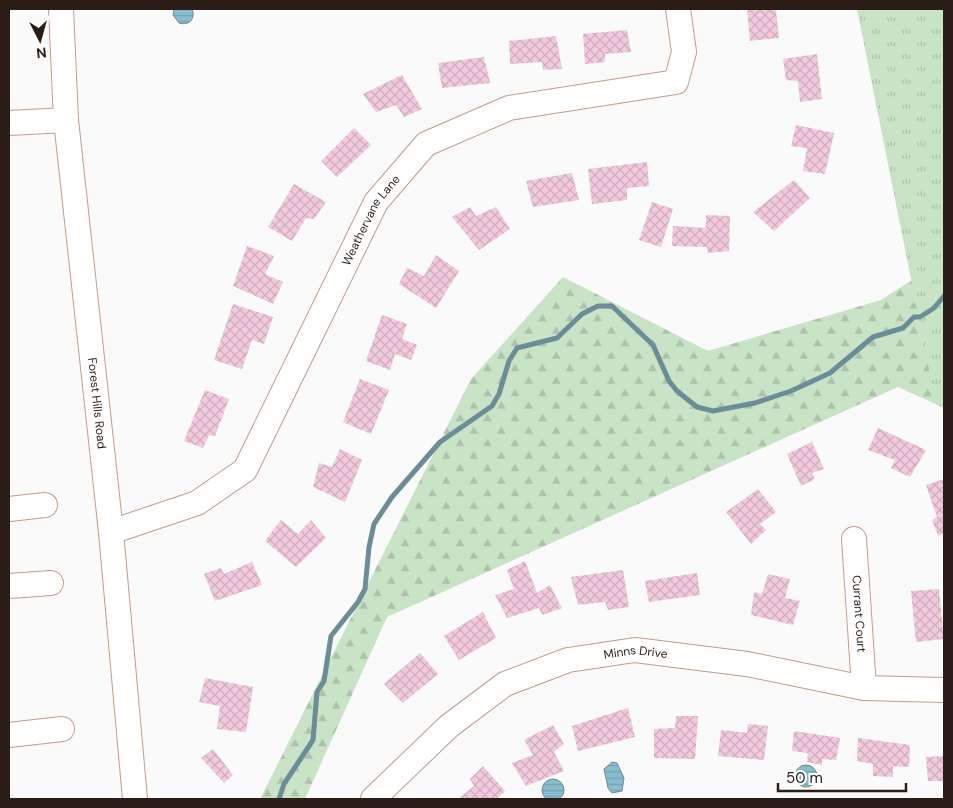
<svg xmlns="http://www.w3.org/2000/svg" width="953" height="808" font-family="'DM Sans',sans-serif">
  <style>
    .forest { fill: url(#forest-firs) }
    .park { fill: url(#park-tufts) }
    .water { fill: url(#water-rules); stroke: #6b8d97 }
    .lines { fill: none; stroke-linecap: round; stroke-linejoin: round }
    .stream { stroke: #6b8d97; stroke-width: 5 }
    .building { fill: url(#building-cross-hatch) }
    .minor-casing { stroke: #c19c8b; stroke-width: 26 }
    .minor { stroke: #fff; stroke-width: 24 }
    .labels { text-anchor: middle; stroke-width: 4.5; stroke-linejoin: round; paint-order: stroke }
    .street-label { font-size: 12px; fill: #2a1d16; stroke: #fff }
  </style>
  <defs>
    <pattern id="forest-firs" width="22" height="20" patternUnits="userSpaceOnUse" patternTransform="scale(1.25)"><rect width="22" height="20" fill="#c9e3c7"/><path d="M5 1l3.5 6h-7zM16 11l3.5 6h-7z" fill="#adc2aa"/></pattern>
    <pattern id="park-tufts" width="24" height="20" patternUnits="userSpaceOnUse" patternTransform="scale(1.25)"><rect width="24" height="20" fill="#c9e3c7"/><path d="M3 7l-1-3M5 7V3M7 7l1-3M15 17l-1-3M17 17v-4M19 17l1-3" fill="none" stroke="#adc2aa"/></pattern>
    <pattern id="water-rules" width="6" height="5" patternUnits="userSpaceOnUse" patternTransform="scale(1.25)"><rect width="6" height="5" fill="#87bdce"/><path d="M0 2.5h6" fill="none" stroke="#75a2b0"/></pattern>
    <pattern id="building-cross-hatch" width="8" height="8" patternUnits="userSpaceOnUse" patternTransform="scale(1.25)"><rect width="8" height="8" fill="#f1cadd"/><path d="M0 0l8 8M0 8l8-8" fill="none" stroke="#cfadbd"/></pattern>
  </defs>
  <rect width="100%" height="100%" fill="#fafafa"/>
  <path class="forest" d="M885,65L944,408L898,387L387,617L305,799H260L471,379L563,277L708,351L881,300L912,280Z"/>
  <path class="park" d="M857,9H944V408L936,404Z"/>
  <path class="water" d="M174,9H192C196,19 189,26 179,23L173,15Z
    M612,762L617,763L624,778L622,791L612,793L608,788L604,769Z
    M795 776a11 11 0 1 1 22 0a11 11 0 1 1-22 0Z
    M542 790a11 11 0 1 1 22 0a11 11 0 1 1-22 0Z"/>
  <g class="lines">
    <path class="stream" d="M279,799L284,784L313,740L317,692L324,681L331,636L358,602L365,589L369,547L374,524L392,497L440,442L492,406L499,394L509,361L517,348L557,338L582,314L598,306H612L653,345L669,381L677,391L697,407L713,411L755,403L791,391L830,373L873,337L903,328L914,317H920L934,308L944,296"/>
  </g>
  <path class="building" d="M747,9L776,10L779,38L750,41Z
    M627,30L631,52L605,54V62L585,64L583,34Z
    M556,36L562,69L543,70L542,62L510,64L509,41Z
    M817,54L822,99L800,102L798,81L786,80L783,59Z
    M484,57L490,83L442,88L438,63Z
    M402,75L422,109L404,117L396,105L376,112L363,94Z
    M796,125L834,133L825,174L803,171L807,148L791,146Z
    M354,128L371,145L337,177L321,161Z
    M647,162L649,186L627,188V200L592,204L588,169Z
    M572,173L579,200L533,207L526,181Z
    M794,180L810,198L774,231L753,212Z
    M294,184L326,202L314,219L306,218L292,241L268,227Z
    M652,202L673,209L661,247L639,240Z
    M470,207L476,216L496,207L510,229L479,250L452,217Z
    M706,215L730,216L729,251L708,253L707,247L672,246L673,226L706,228Z
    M247,246L274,256L265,274L283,282L273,304L233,286Z
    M436,255L459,271L436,308L399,284L407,268L424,276Z
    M233,304L273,317L264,344L252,340L242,369L214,360Z
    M382,315L407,324L402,339L417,345L411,360L395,354L390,370L366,361Z
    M360,379L389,390L371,434L343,422Z
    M205,390L229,399L215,436L209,435L203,448L184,441Z
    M878,428L926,450L910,477L891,468L895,460L868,450Z
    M812,442L824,469L812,473L815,479L801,486L787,454Z
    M340,449L362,460L345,502L313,487L319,463L332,467Z
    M944,479V533L938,536L932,520L937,517L926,485Z
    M758,489L776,512L760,524L766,530L751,544L726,512Z
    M281,520L298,534L311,520L326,538L296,567L265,541Z
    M525,561L537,593L550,585L562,608L542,615L539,608L507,618L495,595L514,589L507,570Z
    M252,562L262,585L215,601L204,574L221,568L224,574Z
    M623,570L629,607L608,610L605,602L578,605L571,577Z
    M697,573L700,595L649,602L645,581Z
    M768,574L790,579L785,598L800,601L793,625L751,615L754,592L762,594Z
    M939,589L944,639L916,642L911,591Z
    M483,612L496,638L459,660L444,636Z
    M420,653L438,674L403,703L384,684Z
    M205,678L253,687L246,732L217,729L220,706L199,702Z
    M628,708L635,737L578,751L572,726Z
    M676,716H698L695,759L654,758V729L675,728Z
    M748,724L768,726L764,760L718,756L721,730L747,733Z
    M553,725L564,744L554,752L564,771L526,786L512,763L533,755L524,740Z
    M794,731L840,738L836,760L822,759V765L807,762L808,753L792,751Z
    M858,738L910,745L909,767L893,766V777L873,776V764L857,761Z
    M213,749L233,775L224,783L201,758Z
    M944,756V781H928L926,757Z
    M483,766L505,791L497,799H458L474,786L470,779Z"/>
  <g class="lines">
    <g class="minor-casing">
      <g id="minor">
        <path id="s1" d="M61,9L66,120L111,532L135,799"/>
        <path d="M9,123L66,120"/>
        <path d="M9,509L45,505"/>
        <path id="s2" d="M111,532L197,503L245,470L376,202L426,144L509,108L676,82L684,52L678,9"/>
        <path id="s3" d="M854,539L864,688"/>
        <path d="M9,586L51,583"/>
        <path d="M9,735L62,729"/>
        <path id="s4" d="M373,799L449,726L505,684L568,660L635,650L747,664L864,688L944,690"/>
      </g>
    </g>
    <use href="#minor" class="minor"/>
  </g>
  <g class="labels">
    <g class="street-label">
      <text dy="4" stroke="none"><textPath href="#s2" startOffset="429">Weathervane Lane</textPath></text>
      <text dy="4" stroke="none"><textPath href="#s1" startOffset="396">Forest Hills Road</textPath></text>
      <text dy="4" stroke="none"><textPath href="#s3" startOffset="75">Currant Court</textPath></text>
      <text dy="4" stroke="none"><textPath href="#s4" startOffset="311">Minns Drive</textPath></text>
    </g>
  </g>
  <rect width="953" height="808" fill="none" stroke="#2a1d16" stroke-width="20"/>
  <g transform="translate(40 40) rotate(174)" stroke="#ffffff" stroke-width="4" paint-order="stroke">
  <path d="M0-4L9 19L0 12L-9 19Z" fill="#2a1d16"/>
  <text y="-8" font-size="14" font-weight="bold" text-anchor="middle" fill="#2a1d16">N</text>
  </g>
  <path d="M778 783v8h128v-8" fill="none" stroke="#2a1d16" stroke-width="2.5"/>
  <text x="786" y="783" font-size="15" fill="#2a1d16" stroke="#ffffff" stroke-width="4" paint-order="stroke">50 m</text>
</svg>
